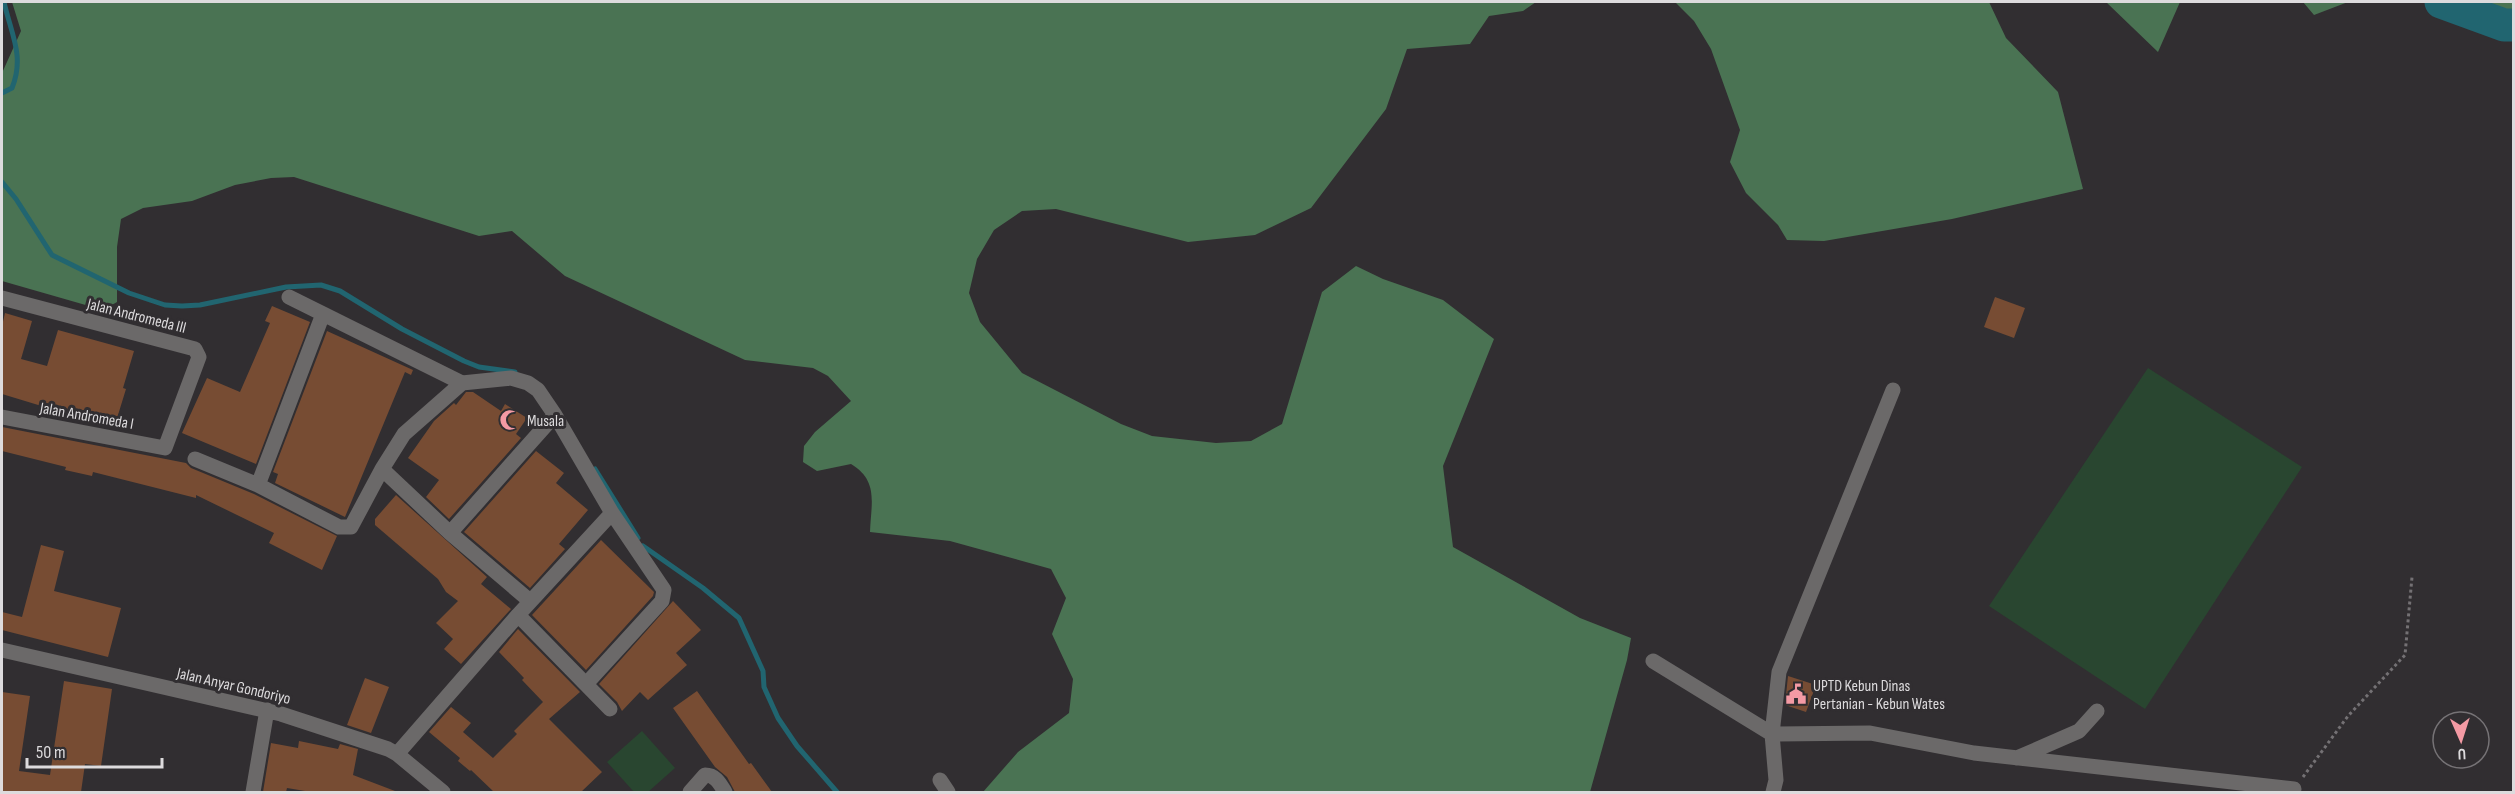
<svg xmlns="http://www.w3.org/2000/svg" width="2515" height="794" font-family="'Sofia Sans Condensed',sans-serif">
  <style>
    .green { fill: #294630 }
    .forest { fill: #4a7353 }
    .lines { fill: none; stroke-linecap: round; stroke-linejoin: round }
    .stream { stroke: #216570; stroke-width: 5 }
    .river { stroke: #216570; stroke-width: 33 }
    .building { fill: #774c33 }
    .path { stroke: #747174; stroke-width: 3; stroke-dasharray: 3 3; stroke-linecap: butt }
    .minor { stroke: #6b6969; stroke-width: 15 }
    .labels { text-anchor: middle; stroke-width: 6; stroke-linejoin: round; paint-order: stroke }
    .street-label { font-size: 16px; fill: #dddbdd; stroke: #312e31 }
    .poi-label { font-size: 16px; fill: #dddbdd; stroke: #312e31; text-anchor: start }
  </style>
  <rect width="100%" height="100%" fill="#312e31"/>
  <path class="green" d="M2148,368L2302,467L2145,709L1989,606Z
    M642,731L675,768L648,792H634L607,762Z"/>
  <path class="forest" d="M12,2H1536L1523,11L1489,16L1470,44L1407,49L1386,109L1311,208L1255,235L1188,242L1056,209L1022,211L994,230L977,259L969,293L980,322L1022,373L1121,424L1152,436L1216,443L1251,441L1282,424L1322,292L1356,266L1383,279L1443,300L1494,339L1443,466L1453,547L1580,618L1631,638L1627,660L1590,792H983L1018,752L1069,713L1073,679L1052,634L1066,598L1051,569L950,541L870,532C871,503 879,481 851,464L817,471L803,462L804,446L815,432L851,401L828,376L813,368L745,360L565,276L512,231L479,236L294,177L271,178L235,185L192,201L143,208L121,219L117,247V302L103,310L2,281V73L21,31Z
    M1675,2H1989L2006,38L2058,92L2083,189L1952,219L1824,241L1787,240L1778,225L1746,193L1730,162L1740,130L1711,49L1694,21Z
    M2106,2H2180L2158,52Z
    M2303,2H2348L2314,15Z
    M2471,2H2513V23Z"/>
  <g class="lines">
    <path class="stream" d="M2,93L12,88C25,56 11,34 4,2
      M2,182L16,199L52,255L129,293L165,305L182,306L200,305L286,287L321,285L340,291L402,329L464,361L479,367L515,372
      M595,469L638,538
      M643,546L703,588L739,618L763,671L764,687L778,718L797,746L837,792"/>
    <path class="river" d="M2441,2L2504,25H2514"/>
  </g>
  <path class="building" d="M1995,297L2025,308L2014,338L1984,327Z
    M272,306L310,322L256,464L182,433L207,378L240,392L270,323L265,321Z
    M5,313L32,321L21,359L47,366L58,330L134,351L123,388L126,389L114,428L2,394V326Z
    M327,331L413,370L411,375L405,372L345,517L275,483L278,474L273,472Z
    M466,392H473L501,411L505,404L527,418L516,434L521,438L449,519L426,497L439,480L408,458L434,421L454,403L456,405Z
    M2,427L186,463L191,468L254,494L337,536L322,570L269,543L274,533L196,495V498L93,472L92,476L65,470L66,467L2,451Z
    M536,451L564,473L556,483L588,510L559,544L565,549L530,588L464,532Z
    M396,495L487,577L481,584L511,609L461,664L444,649L453,639L436,623L458,601L446,592L438,579L375,525V519Z
    M601,540L654,592L653,596L586,670L532,615Z
    M41,545L64,551L54,591L121,608L108,657L2,630V612L22,617Z
    M673,601L701,630L676,653L687,665L648,700L640,692L622,711L617,702L599,684Z
    M518,629L580,692L549,719L602,772L581,792H494L471,770L470,771L458,761L460,758L429,732L451,707L471,723L463,732L493,758L517,734L514,731L543,702L522,680L524,678L499,652Z
    M1788,676L1816,685L1806,712L1785,705Z
    M365,678L389,687L371,733L347,725Z
    M64,681L112,689L101,766L85,764L81,792H2V692L30,696L19,771L50,775Z
    M697,691L749,764L751,763L772,792H735L727,777L715,767L673,708Z
    M299,741L338,749L340,744L358,749L353,775L395,791L394,792H311L287,788L286,792H263L271,743L298,748Z"/>
  <g class="lines">
    <path class="path" d="M2303,777L2348,716L2405,655L2412,577"/>
    <path class="minor" d="M289,297L462,383L511,378L528,383L538,390L555,415L612,513L664,590L662,601L587,683
      M2,298L195,349L199,357L165,448L2,417
      M195,459L258,485L339,527H351L382,469L404,434L462,383
      M382,469L450,533L530,601
      M258,485L323,314
      M450,533L555,415
      M518,615L610,709
      M2,650L281,714L388,749L397,754L443,792
      M1653,661L1772,734L1870,733L1974,753L2294,789L2292,792
      M397,754L518,615L612,513
      M2017,758L2079,731L2097,711
      M940,780L948,792
      M253,792L267,710
      M690,792L705,775C716,775 720,784 725,792
      M1773,792L1776,780L1772,734L1779,672L1893,390"/>
  </g>
  <defs>
    <g id="mosque-bare" transform="scale(1.62)"><path d="M3.5-4.9A6 6 0 1 0 3.5 4.9A5 5 0 1 1 3.5-4.9Z" fill="#f49aa4" stroke="#312e31" stroke-width="2.5" paint-order="stroke"/></g>
    <g id="civic-bare" transform="scale(1.62)"><path d="M-.6-6.5H3V-4.5H.6V-3L4-1V1h2V6H-6V1h2V-1L-.6-3ZM-1.2 2.5V6h2.4V2.5Z" fill="#f49aa4" stroke="#312e31" stroke-width="2.5" paint-order="stroke"/></g>
  </defs>
  <g fill-rule="evenodd">
    <use href="#mosque-bare" x="510" y="420"/>
    <use href="#civic-bare" x="1796" y="694"/>
  </g>
  <g class="labels">
    <g class="street-label">
      <text transform="translate(137 315) rotate(14)" y="6">Jalan Andromeda III</text>
      <text transform="translate(87 415) rotate(10)" y="6">Jalan Andromeda I</text>
      <text transform="translate(234 685) rotate(13)" y="6">Jalan Anyar Gondoriyo</text>
    </g>
    <g class="poi-label">
      <text x="527" y="426">Musala</text>
      <text x="1813" y="691">UPTD Kebun Dinas<tspan x="1813" dy="18">Pertanian - Kebun Wates</tspan></text>
    </g>
  </g>
  <rect width="2515" height="794" fill="none" stroke="#dddbdd" stroke-width="6"/>
  <g transform="translate(2461 740) rotate(177)"><circle r="28" fill="#312e31" stroke="#767376" stroke-width="1.5"/>
  <path d="M0-4.5L10 22L0 15L-10 22Z" fill="#f49aa4"/>
  <text y="-9" font-size="16" font-weight="bold" text-anchor="middle" fill="#dddbdd">U</text>
  </g>
  <path d="M27 758v9h135v-9" fill="none" stroke="#dddbdd" stroke-width="3"/>
  <text x="36" y="758" font-size="18" fill="#dddbdd" stroke="#312e31" stroke-width="4.5" paint-order="stroke">50 m</text>
</svg>
